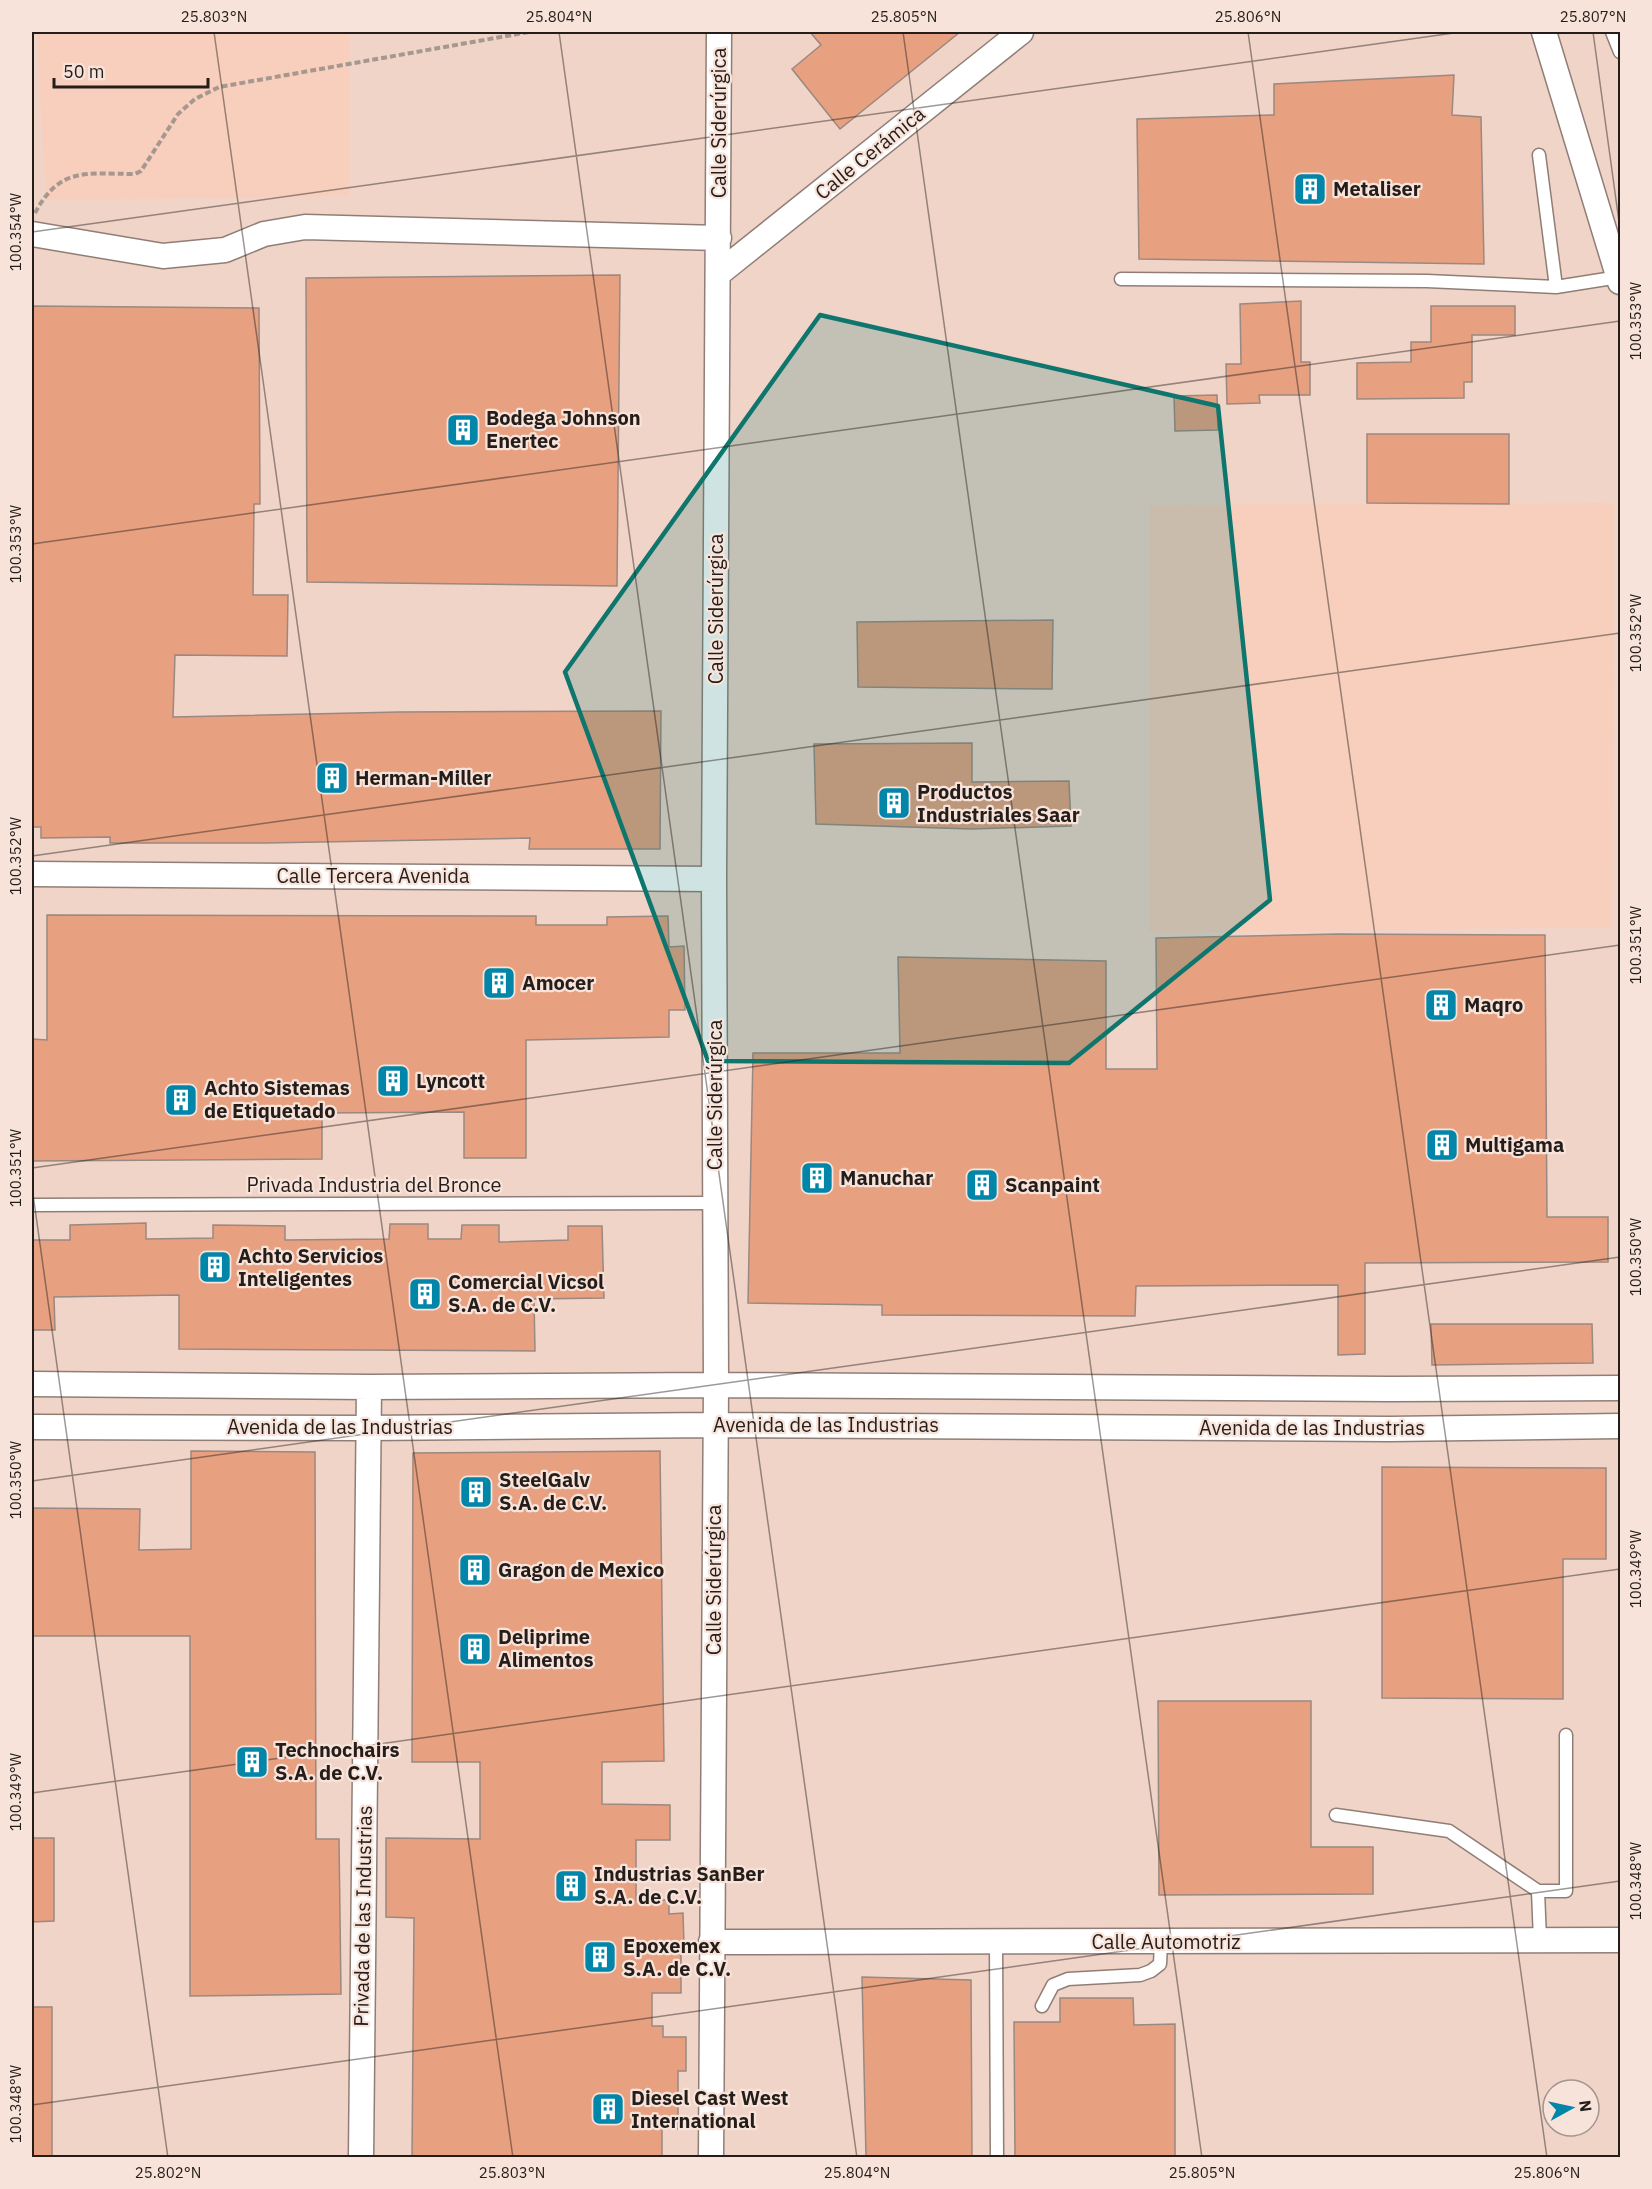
<svg xmlns="http://www.w3.org/2000/svg" width="1652" height="2189" font-family="'IBM Plex Sans',sans-serif">
  <style>
    .built { fill: #f0d4c8; fill-rule: evenodd }
    .green { fill: #f8cebc }
    .building { fill: #e7a080; stroke: #9b8880; stroke-width: 1.5 }
    .lines { fill: none; stroke-linecap: round; stroke-linejoin: round }
    .service-casing { stroke: #907e76; stroke-width: 15 }
    .minor-casing { stroke: #907e76; stroke-width: 27 }
    .path { stroke: #a6978f; stroke-width: 4; stroke-dasharray: 6 3; stroke-linecap: butt }
    .service { stroke: #fff; stroke-width: 12 }
    .minor { stroke: #fff; stroke-width: 24 }
    .marked { fill: #0f766e; fill-opacity: 0.2; stroke: #0f766e; stroke-width: 4.5; stroke-linejoin: round }
    .ticks { fill: none; stroke: #241d19; stroke-width: 1.5; stroke-opacity: 0.45 }
    .labels { text-anchor: middle; stroke-width: 4.5; stroke-linejoin: round; paint-order: stroke }
    .street-label { font-size: 20px; fill: #241d19; stroke: #f8e3da }
    .poi-label { font-size: 20px; font-weight: bold; fill: #241d19; stroke: #f8e3da; text-anchor: start }
    .neatline { fill: none; stroke: #241d19; stroke-width: 2 }
    .ticks-label { font-size: 15px; text-anchor: middle; fill: #241d19 }
  </style>
  <rect width="100%" height="100%" fill="#f8e3da"/>
  <path class="built" d="M32,32H1620V2157L32,2158ZM1553,2090H1589V2126H1553Z"/>
  <path class="green" d="M32,32H349V196L46,200L37,34Z
    M1614,503L1612,927L1149,933V505Z"/>
  <path class="building" d="M810,32H960L840,129L792,69L821,45Z
    M1454,75L1452,115L1481,117L1484,264L1139,259L1137,119L1274,115V84Z
    M620,275L617,586L307,582L306,278Z
    M1301,301V362H1310V395H1259L1260,403L1227,404L1226,364H1241L1240,304Z
    M32,306L259,308L260,504H254L253,595H288L287,656L175,655L173,717L399,712L661,711L660,849H529L530,838L265,843H110V837L41,838V827H32Z
    M1431,306H1515V335H1472V382H1464V398L1357,399V363L1411,362V342H1431Z
    M1217,395L1218,430L1175,431L1174,396Z
    M1367,434H1509V504L1367,503Z
    M1053,620L1052,689L858,687L857,622Z
    M972,743V782L1069,781L1071,826L971,829L816,824L814,744Z
    M47,915L536,916V925H607V917L668,916L669,947L684,946L685,1010H669V1037L526,1040V1158H464V1112L322,1113V1159L32,1161V1039L47,1040Z
    M1337,934L1545,935L1547,1217H1608V1262L1365,1263V1354L1338,1355V1285L1136,1286L1135,1316L882,1315V1305L748,1303L753,1053H900L898,957L1106,961V1069H1157L1156,938Z
    M146,1223V1239L213,1238V1225L285,1226V1240L389,1239L390,1224H428V1239H461L462,1225H499V1242L568,1240V1226H602L604,1298L534,1299L535,1351L179,1349V1295L54,1297L55,1330H32V1240H70V1225Z
    M1431,1324H1592L1593,1363L1432,1365Z
    M191,1451L315,1452L316,1839H339L341,1994L190,1996V1636H32V1508L140,1509L139,1550L191,1549Z
    M660,1451L664,1761L602,1762V1804L670,1805V1840H636V1900H669V1914L683,1913L684,1946H681V1993H652V2026H663V2037H686V2071H678V2129L662,2128V2157H412L414,1918L386,1917V1838L480,1839V1762H412L413,1453Z
    M1382,1467L1606,1468V1559H1563V1699L1382,1698Z
    M1158,1701H1311V1847H1373V1894L1159,1895Z
    M32,1838H54V1921L32,1922Z
    M862,1977L971,1980L972,2157H866Z
    M1060,1998H1133L1134,2025L1175,2024V2157H1015L1014,2022H1060Z
    M32,2007H52V2157H32Z"/>
  <g class="lines">
    <g class="service-casing">
      <path id="service" d="M1612,32L1620,52
        M1539,155L1556,287
        M1121,279L1427,281L1556,287L1619,277
        M32,1205L716,1203
        M1336,1815L1449,1831L1538,1891
        M1540,1940L1538,1891H1566V1735
        M996,1942L997,2158
        M1042,2006L1053,1985L1068,1979L1140,1975L1151,1971L1160,1964L1161,1942"/>
    </g>
    <g class="minor-casing">
      <path id="minor" d="M1544,32L1620,282
        M32,234L163,256L225,250L264,234L305,227L719,238
        M718,274L1021,32
        M32,874L714,879
        M32,1384L369,1387L716,1385L1390,1389L1620,1388
        M32,1427L368,1428L715,1425L1390,1429L1620,1426
        M711,1942L1620,1940
        M361,2158L369,1387
        M711,2158L716,1385L714,879L719,32"/>
    </g>
    <path class="path" d="M35,213C60,166 87,174 135,174L141,171L178,114L195,99L219,87L529,32"/>
    <use href="#service" class="service"/>
    <use href="#minor" class="minor"/>
  </g>
  <path class="marked" d="M820,315L1218,406L1270,900L1069,1063L708,1061L565,672Z"/>
  <path class="ticks" d="M214,32L513,2158M559,32L857,2158M903,32L1202,2158M1248,32L1547,2158M1593,32L1620,229M32,232L1461,32M32,544L1620,321M32,856L1620,633M32,1168L1620,945M32,1187L168,2158M32,1481L1620,1257M32,1793L1620,1569M32,2105L1620,1881"/>
  <defs>
    <g id="building-square" transform="scale(1.725)"><rect x="-9" y="-9" width="18" height="18" rx="4" fill="#0185a8" stroke="#f8e3da"/><path d="M-4-6H4V6H1V3H-1V6H-4ZM-2.5-4.3h1.7v1.8h-1.7ZM.8-4.3h1.7v1.8H.8ZM-2.5-1h1.7V.8h-1.7ZM.8-1h1.7V.8H.8Z" fill="#fff"/></g>
  </defs>
  <g fill-rule="evenodd">
    <use href="#building-square" x="1310" y="189"/>
    <use href="#building-square" x="463" y="430"/>
    <use href="#building-square" x="332" y="778"/>
    <use href="#building-square" x="894" y="803"/>
    <use href="#building-square" x="499" y="983"/>
    <use href="#building-square" x="1441" y="1005"/>
    <use href="#building-square" x="393" y="1081"/>
    <use href="#building-square" x="181" y="1100"/>
    <use href="#building-square" x="1442" y="1145"/>
    <use href="#building-square" x="817" y="1178"/>
    <use href="#building-square" x="982" y="1185"/>
    <use href="#building-square" x="215" y="1267"/>
    <use href="#building-square" x="425" y="1294"/>
    <use href="#building-square" x="476" y="1492"/>
    <use href="#building-square" x="475" y="1570"/>
    <use href="#building-square" x="475" y="1649"/>
    <use href="#building-square" x="252" y="1762"/>
    <use href="#building-square" x="571" y="1886"/>
    <use href="#building-square" x="600" y="1957"/>
    <use href="#building-square" x="608" y="2109"/>
  </g>
  <g class="labels">
    <g class="street-label">
      <text transform="translate(719 123) rotate(-90)" y="7">Calle Siderúrgica</text>
      <text transform="translate(870 153) rotate(-39)" y="7">Calle Cerámica</text>
      <text transform="translate(716 609) rotate(-90)" y="7">Calle Siderúrgica</text>
      <text x="373" y="883">Calle Tercera Avenida</text>
      <text transform="translate(715 1095) rotate(-90)" y="7">Calle Siderúrgica</text>
      <text x="374" y="1192">Privada Industria del Bronce</text>
      <text x="826" y="1432">Avenida de las Industrias</text>
      <text x="340" y="1434">Avenida de las Industrias</text>
      <text x="1312" y="1435">Avenida de las Industrias</text>
      <text transform="translate(714 1580) rotate(-90)" y="7">Calle Siderúrgica</text>
      <text transform="translate(363 1916) rotate(-89)" y="7">Privada de las Industrias</text>
      <text x="1166" y="1949">Calle Automotriz</text>
    </g>
    <g class="poi-label">
      <text x="1333" y="196">Metaliser</text>
      <text x="486" y="425">Bodega Johnson<tspan x="486" dy="23">Enertec</tspan></text>
      <text x="355" y="785">Herman-Miller</text>
      <text x="917" y="799">Productos<tspan x="917" dy="23">Industriales Saar</tspan></text>
      <text x="522" y="990">Amocer</text>
      <text x="1464" y="1012">Maqro</text>
      <text x="416" y="1088">Lyncott</text>
      <text x="204" y="1095">Achto Sistemas<tspan x="204" dy="23">de Etiquetado</tspan></text>
      <text x="1465" y="1152">Multigama</text>
      <text x="840" y="1185">Manuchar</text>
      <text x="1005" y="1192">Scanpaint</text>
      <text x="238" y="1263">Achto Servicios<tspan x="238" dy="23">Inteligentes</tspan></text>
      <text x="448" y="1289">Comercial Vicsol<tspan x="448" dy="23">S.A. de C.V.</tspan></text>
      <text x="499" y="1487">SteelGalv<tspan x="499" dy="23">S.A. de C.V.</tspan></text>
      <text x="498" y="1577">Gragon de Mexico</text>
      <text x="498" y="1644">Deliprime<tspan x="498" dy="23">Alimentos</tspan></text>
      <text x="275" y="1757">Technochairs<tspan x="275" dy="23">S.A. de C.V.</tspan></text>
      <text x="594" y="1881">Industrias SanBer<tspan x="594" dy="23">S.A. de C.V.</tspan></text>
      <text x="623" y="1953">Epoxemex<tspan x="623" dy="23">S.A. de C.V.</tspan></text>
      <text x="631" y="2105">Diesel Cast West<tspan x="631" dy="23">International</tspan></text>
    </g>
  </g>
  <rect width="1652" height="2189" fill="none" stroke="#f8e3da" stroke-width="66"/>
  <g transform="translate(1571 2108) rotate(82)"><circle r="28" fill="#f8e3da" stroke="#a3948d" stroke-width="1.5"/>
  <path d="M0-4.5L10 22L0 15L-10 22Z" fill="#0185a8"/>
  <text y="-9" font-size="16" font-weight="bold" text-anchor="middle" fill="#241d19">N</text>
  </g>
  <path d="M54 78v9h154v-9" fill="none" stroke="#241d19" stroke-width="3"/>
  <text x="63" y="78" font-size="18" fill="#241d19" stroke="#f8e3da" stroke-width="4.5" paint-order="stroke">50 m</text>
  <rect x="33" y="33" width="1586" height="2123" class="neatline"/>
  <g class="ticks-label">
    <text x="214" y="22">25.803°N</text>
    <text x="559" y="22">25.804°N</text>
    <text x="904" y="22">25.805°N</text>
    <text x="1248" y="22">25.806°N</text>
    <text x="1593" y="22">25.807°N</text>
    <text transform="translate(16 232) rotate(-90)" y="5">100.354°W</text>
    <text transform="translate(1636 321) rotate(-90)" y="5">100.353°W</text>
    <text transform="translate(16 544) rotate(-90)" y="5">100.353°W</text>
    <text transform="translate(1636 633) rotate(-90)" y="5">100.352°W</text>
    <text transform="translate(16 856) rotate(-90)" y="5">100.352°W</text>
    <text transform="translate(1636 945) rotate(-90)" y="5">100.351°W</text>
    <text transform="translate(16 1168) rotate(-90)" y="5">100.351°W</text>
    <text transform="translate(1636 1257) rotate(-90)" y="5">100.350°W</text>
    <text transform="translate(16 1480) rotate(-90)" y="5">100.350°W</text>
    <text transform="translate(1636 1569) rotate(-90)" y="5">100.349°W</text>
    <text transform="translate(16 1792) rotate(-90)" y="5">100.349°W</text>
    <text transform="translate(1636 1881) rotate(-90)" y="5">100.348°W</text>
    <text transform="translate(16 2104) rotate(-90)" y="5">100.348°W</text>
    <text x="168" y="2178">25.802°N</text>
    <text x="512" y="2178">25.803°N</text>
    <text x="857" y="2178">25.804°N</text>
    <text x="1202" y="2178">25.805°N</text>
    <text x="1547" y="2178">25.806°N</text>
  </g>
</svg>
